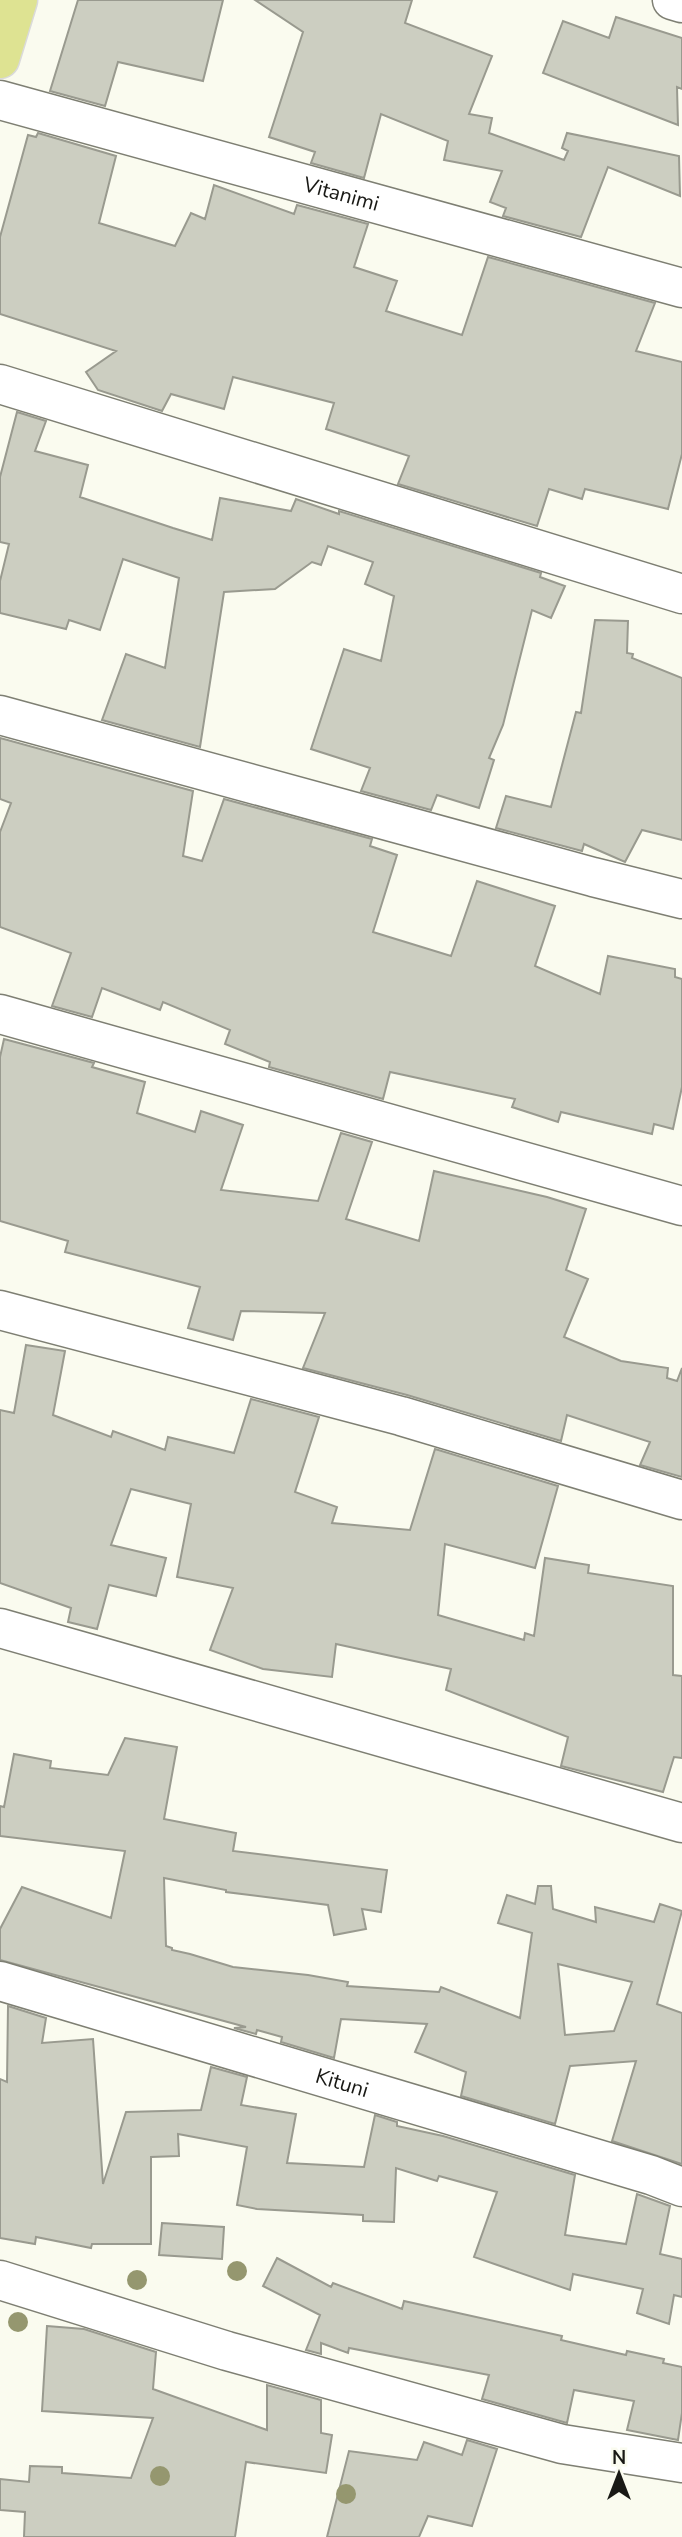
<svg xmlns="http://www.w3.org/2000/svg" width="682" height="2537" font-family="'Nunito Sans',sans-serif">
  <style>
    .building { fill: #cccec1; stroke: #999a8f; stroke-width: 2; fill-rule: evenodd }
    .lines { fill: none; stroke-linecap: round; stroke-linejoin: round }
    .minor-casing { stroke: #7e7f73; stroke-width: 41 }
    .trunk-casing { stroke: #dadada; stroke-width: 41 }
    .minor { stroke: #fff; stroke-width: 38 }
    .trunk { stroke: #dee392; stroke-width: 38 }
    .tree { fill: #95976f }
    .labels { text-anchor: middle; stroke-width: 5; stroke-linejoin: round; paint-order: stroke }
    .street-label { font-size: 21px; fill: #191915; stroke: #fafbef }
  </style>
  <rect width="100%" height="100%" fill="#fafbef"/>
  <path class="building" d="M78,0H223L203,81L118,62L105,106L50,91Z
    M255,0H412L405,23L492,56L469,114L492,118L489,133L564,160L568,151L562,148L567,133L679,156L680,196L608,167L581,237L503,216L506,208L490,202L502,171L444,160L448,141L381,114L364,178L311,163L315,152L269,137L303,32Z
    M616,17L682,38V89L677,87L678,125L543,73L563,21L609,38Z
    M38,133L116,156L99,223L175,246L191,213L205,219L214,185L294,214L297,205L368,224L354,267L397,281L386,311L462,335L488,257L655,303L636,351L682,362V454L668,509L585,489L582,499L549,489L537,526L398,484L409,456L326,429L334,403L233,377L224,409L171,394L162,411L98,390L86,372L116,351L0,314V237L28,135L36,137Z
    M17,412L46,421L35,451L88,465L80,497L173,528L212,540L220,498L291,511L296,499L339,514V511L541,573L540,577L565,586L551,618L532,610L503,725L489,758L494,760L479,808L437,795L431,810L361,791L370,768L311,749L344,649L381,661L394,596L365,584L373,562L328,546L321,565L312,562L275,589L224,592L200,747L102,720L126,654L165,668L179,578L123,559L100,630L69,620L66,629L0,613V581L9,544L0,542V477Z
    M595,620L628,621L627,653L633,654L632,658L682,678V840L642,830L625,862L584,844L582,851L496,828L506,796L551,807L576,712L581,713Z
    M0,738L193,791L183,856L202,861L224,799L372,839L370,846L397,855L373,932L451,956L477,881L555,906L535,966L600,994L608,956L675,969V977L682,979V1087L673,1129L654,1124L652,1134L561,1112L558,1122L512,1107L515,1099L390,1072L383,1099L269,1067L270,1062L225,1044L230,1030L163,1002L160,1010L102,988L92,1017L52,1006L71,953L0,927V832L11,803L0,799Z
    M4,1039L94,1063L92,1067L145,1082L137,1113L195,1132L201,1111L243,1125L221,1190L318,1201L341,1133L372,1142L346,1219L419,1241L434,1171L547,1197L586,1209L566,1270L588,1279L564,1337L621,1361L668,1368L667,1378L677,1381L682,1368V1477L640,1465L650,1442L567,1415L561,1441L407,1395L303,1368L325,1313L241,1311L233,1340L188,1328L200,1287L65,1252L68,1241L0,1221V1057Z
    M26,1345L65,1351L53,1415L111,1437L113,1431L165,1450L168,1437L234,1453L251,1399L319,1417L295,1492L337,1507L332,1523L410,1530L435,1449L558,1486L535,1568L445,1544L438,1615L524,1640L525,1633L534,1636L545,1558L589,1565L588,1573L673,1586V1675L682,1676V1758L674,1757L663,1792L561,1766L568,1737L446,1690L451,1669L336,1644L332,1677L263,1669L210,1650L233,1588L177,1577L191,1504L131,1489L111,1545L166,1558L156,1596L109,1585L97,1629L68,1622L71,1608L0,1583V1410L14,1413Z
    M125,1738L177,1747L164,1819L236,1833L233,1851L387,1870L381,1912L362,1909L366,1929L334,1935L328,1905L226,1892V1890L164,1878L166,1946L172,1948V1950L190,1954L233,1967L308,1975L348,1982L347,1986L439,1992L441,1987L520,2018L532,1933L498,1923L507,1895L535,1904L538,1886H551L553,1909L596,1922L595,1907L654,1922L660,1904L682,1911L657,2004L682,2013V2164L612,2141L636,2061L570,2066L555,2124L461,2096L466,2072L415,2052L427,2024L341,2019L334,2058L281,2042L282,2037L257,2030L256,2034L234,2028L246,2027L0,1960V1929L22,1887L111,1918L125,1851L0,1836V1806L4,1807L14,1754L51,1761L50,1768L108,1775ZM558,1964L632,1982L614,2031L565,2035Z
    M8,2006L46,2018L42,2043L93,2039L103,2184L126,2112L201,2110L211,2067L247,2077L241,2105L296,2114L287,2163L364,2167L375,2115L397,2122V2126L443,2136L575,2175L565,2235L626,2244L637,2194L670,2206L660,2254L682,2259V2297L674,2295L669,2324L637,2313L643,2289L573,2274L570,2290L474,2257L497,2192L439,2176L437,2181L396,2168L394,2222L363,2221V2215L257,2209L237,2205L247,2147L178,2134L179,2156L151,2157V2244H92L91,2248L36,2237L35,2244L0,2238V2079L7,2082Z
    M162,2223L224,2227L222,2259L159,2255Z
    M277,2258L331,2287L333,2283L402,2309L404,2301L562,2336L561,2340L626,2355L627,2351L664,2359L663,2363L682,2367V2413L678,2440L627,2430L634,2401L574,2390L567,2423L482,2399L489,2375L349,2348L348,2353L321,2343V2354L306,2350L320,2315L263,2286Z
    M47,2326L84,2329L156,2352L153,2389L267,2430V2385L321,2400V2433L332,2435L326,2473L246,2462L235,2537H24L25,2512L0,2510V2479L29,2482L30,2466L62,2467V2473L131,2478L153,2418L42,2411Z
    M467,2440L497,2449L472,2526L428,2516L419,2537H327L349,2451L417,2460L424,2442L462,2455Z"/>
  <g class="lines">
    <g class="minor-casing">
      <g id="minor">
        <path d="M672,0L682,3"/>
        <path id="s1" d="M0,100L682,288"/>
        <path d="M0,384L682,594"/>
        <path d="M0,715L593,877L682,899"/>
        <path d="M0,1014L682,1206"/>
        <path d="M0,1310L401,1416L682,1500"/>
        <path d="M0,1628L682,1823"/>
        <path id="s2" d="M0,1981L651,2175L682,2187"/>
        <path d="M0,2280L227,2351L562,2444L682,2463"/>
      </g>
    </g>
    <g class="trunk-casing">
      <path id="trunk" d="M0,59L18,0"/>
    </g>
    <use href="#minor" class="minor"/>
    <use href="#trunk" class="trunk"/>
  </g>
  <g class="tree">
    <circle cx="237" cy="2271" r="10"/>
    <circle cx="137" cy="2280" r="10"/>
    <circle cx="18" cy="2322" r="10"/>
    <circle cx="160" cy="2476" r="10"/>
    <circle cx="346" cy="2494" r="10"/>
  </g>
  <g class="labels">
    <g class="street-label">
      <text dy="7" stroke="none"><textPath href="#s1" startOffset="354">Vitanimi</textPath></text>
      <text dy="7" stroke="none"><textPath href="#s2" startOffset="357">Kituni</textPath></text>
    </g>
  </g>
  <g transform="translate(619 2474)" stroke="#fafbef" stroke-width="5" paint-order="stroke">
  <path d="M0-5L12 26L0 18L-12 26Z" fill="#191915"/>
  <text y="-10" font-size="19" font-weight="bold" text-anchor="middle" fill="#191915">N</text>
  </g>
</svg>
